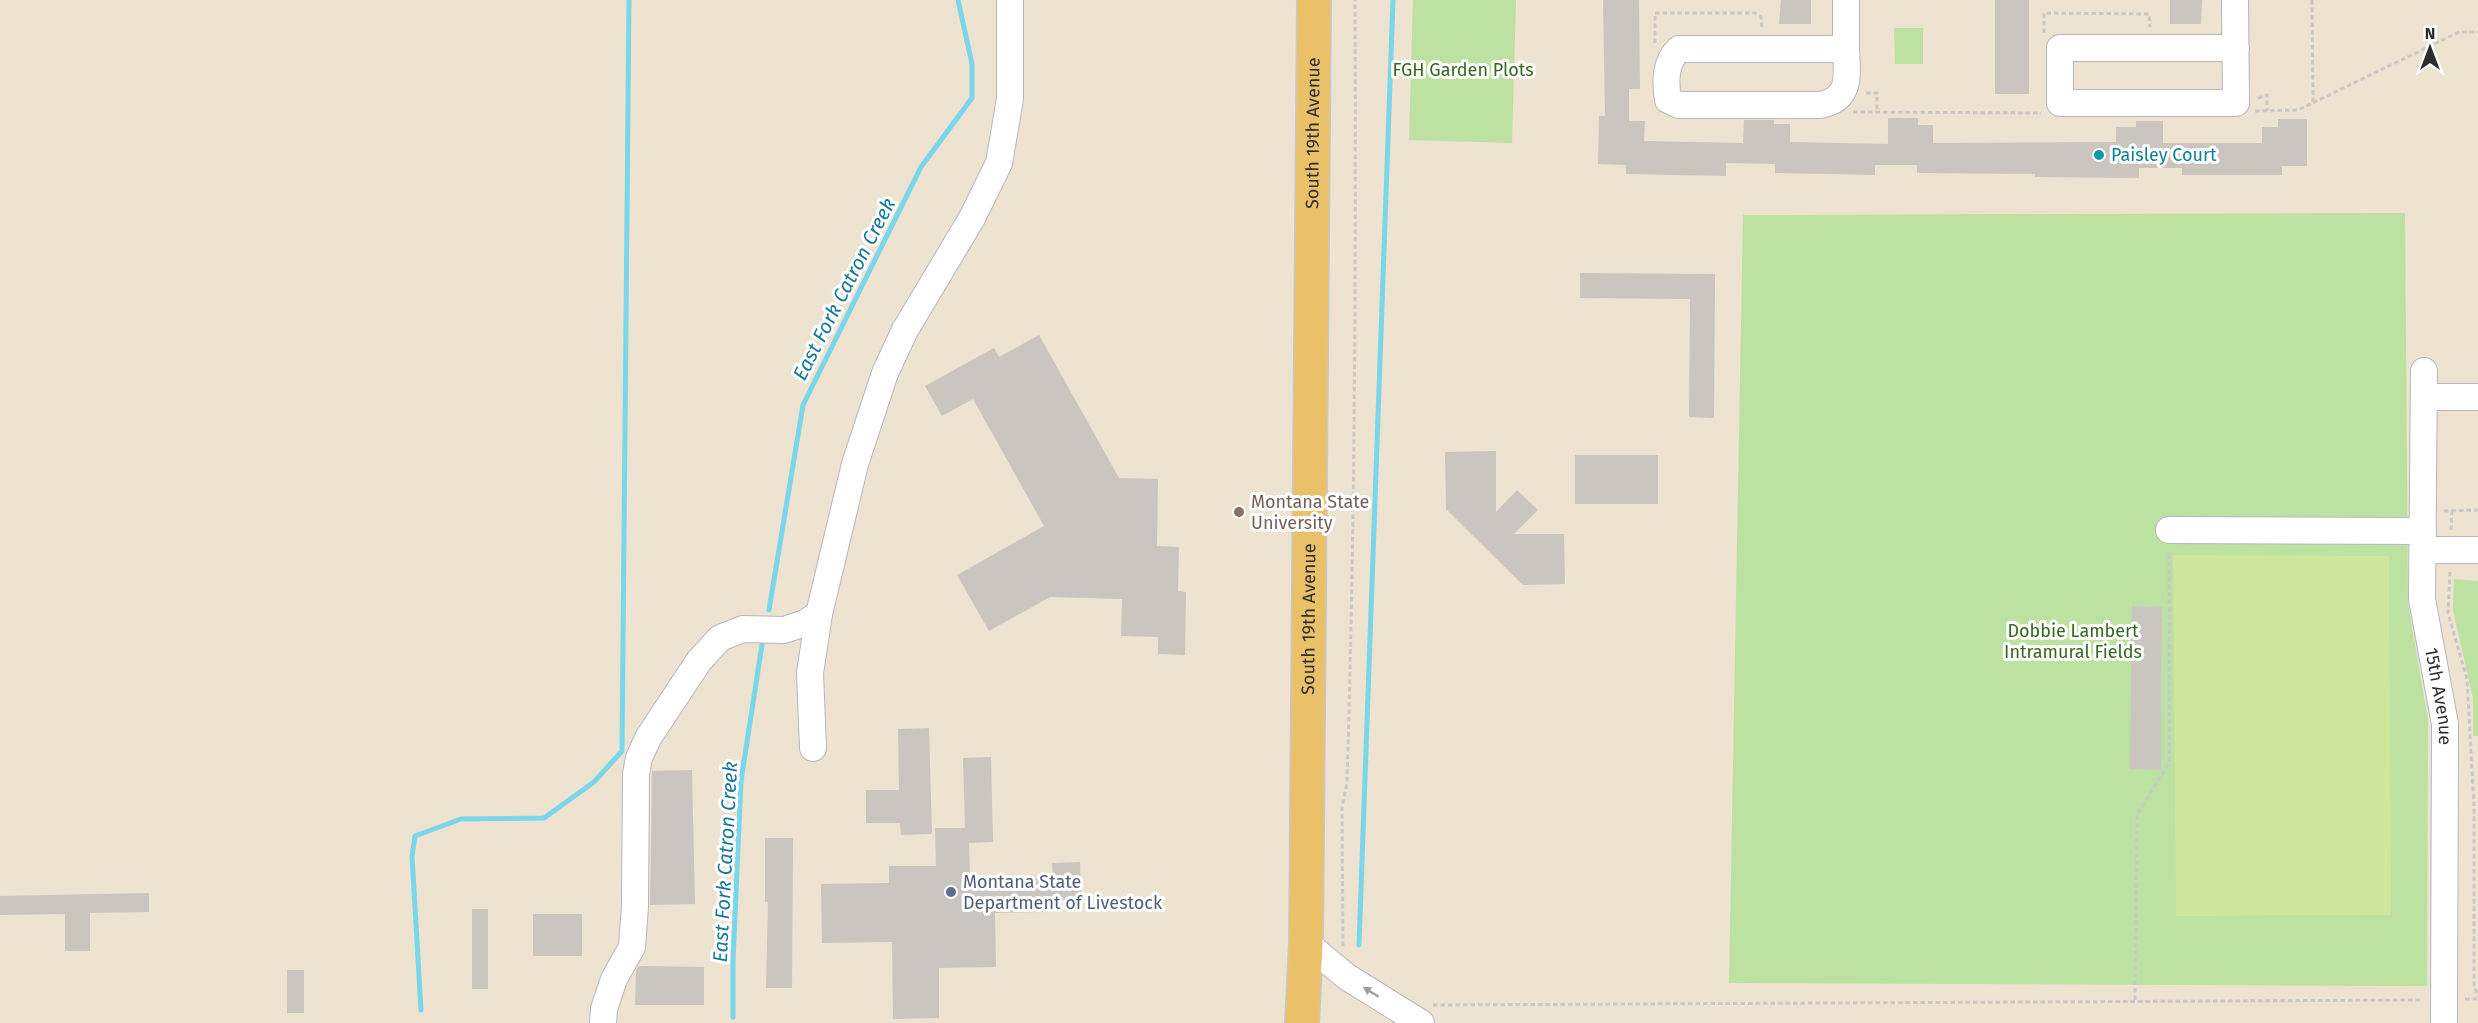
<svg xmlns="http://www.w3.org/2000/svg" width="2478" height="1023" font-family="'Fira Sans',sans-serif">
	<rect width="100%" height="100%" fill="#eee7e1"/>
	<rect fill="#eee2d1" x="0" y="0" width="2478" height="1023"/>
	<g fill="#bce1a0">
		<path d="M1413 0H1516L1512 143 1409 140Z"/>
		<path d="M1894 28H1923V64H1895Z"/>
		<path d="M2405 213 2408 604 2428 720 2427 986 1729 983 1743 215Z"/>
		<path d="M2454 579 2478 581V736H2473V698L2453 610Z"/>
	</g>
	<path fill="#cfe79d" d="M2173 555 2389 556 2391 915 2176 916Z"/>
	<g fill="none" stroke-linecap="round" stroke-linejoin="round">
		<g stroke="#7ad6e9" stroke-width="5">
			<path d="M769 610 803 405 921 167 972 98V64L958 0"/>
			<path d="M1359 945 1393 0"/>
			<path d="M421 1010 412 856 415 836 461 819 544 818 594 782 622 751 629 0"/>
			<path d="M733 1017V960L741 781 763 638"/>
		</g>
	</g>
	<g fill="#cac5bf">
		<path d="M1603 0H1639L1640 89H1629V121H1645L1644 141 1743 143 1744 120H1774V124H1790V142L1888 144V118H1918V125H1933V143L2116 142V127H2136V121H2163V143H2262V127H2278V119H2307V166H2282V175H2182V168H2139V178L2035 177V174L1917 173V165H1875V175L1775 173V164L1726 163V176L1626 174V165L1598 164 1599 116H1605Z"/>
		<path d="M1781 0H1811V24H1779Z"/>
		<rect x="1995" y="0" width="34" height="94"/>
		<path d="M2170 0H2202L2201 24H2170Z"/>
		<path d="M1580 273 1715 274 1714 418 1689 417 1690 299 1580 298Z"/>
		<path d="M1039 335 1119 478 1158 479 1157 546 1179 547 1178 591 1186 592 1185 655 1158 654V637L1121 636 1122 599 1050 597 989 631 957 575 1044 526 973 399 942 416 925 386 994 348 999 357Z"/>
		<path d="M1496 451V512L1517 490 1538 510 1514 534H1564L1565 584 1523 585 1446 509 1445 452Z"/>
		<rect x="1575" y="455" width="83" height="49"/>
		<path d="M2132 606 2162 607 2161 770 2130 769Z"/>
		<path d="M929 728 932 834 901 835 900 823H866V790H899L898 729Z"/>
		<path d="M991 757 993 842 969 843 970 879 1053 878 1052 863 1080 862 1081 900 1047 901V912L995 913 996 967 939 968V1018L893 1019 892 942 822 943 821 884 889 883V866H936L935 828H965L963 758Z"/>
		<path d="M692 770 695 904 650 905 652 771Z"/>
		<path d="M765 838H793L792 988H766L768 902H765Z"/>
		<path d="M149 893V912L90 913V951H65V914L0 915V896Z"/>
		<rect x="472" y="909" width="16" height="80"/>
		<rect x="533" y="914" width="49" height="42"/>
		<path d="M639 966 704 967V1005H635L636 971Z"/>
		<rect x="287" y="970" width="17" height="43"/>
	</g>
	<g fill="none" stroke-linecap="round" stroke-linejoin="round">
		<defs>
			<g id="minor">
				<path d="M1846 0V49"/>
				<path d="M2235 0 2236 103H2060V48H2236"/>
				<path d="M1679 49H1846C1847 75 1852 99 1820 105H1679L1668 100C1665 81 1665 62 1679 49Z"/>
				<path id="s1" d="M2424 371 2422 599 2445 724 2444 1023"/>
				<path d="M2424 397H2478"/>
				<path d="M2169 530 2423 531"/>
				<path d="M2423 550H2478"/>
				<path d="M813 748 810 673 819 614 855 464 885 373 905 330 972 218 999 163 1010 99V0"/>
				<path d="M1306 943 1347 977 1421 1023"/>
				<path d="M603 1023 604 1009 614 979 632 947 635 906 636 774 639 758 648 738 699 661 720 638 743 629 784 630 805 623 819 614"/>
			</g>
			<g id="major">
				<path id="s2" d="M1302 1023 1306 943 1314 0"/>
			</g>
		</defs>
		<use href="#minor" stroke="#b4b7c0" stroke-width="28"/>
		<use href="#major" stroke="#c8c8c8" stroke-width="36"/>
		<g stroke="#c8c8c8" stroke-width="3" stroke-dasharray="4.5 3" stroke-linecap="butt">
			<path d="M2312 0 2313 103"/>
			<path d="M2044 33V13L2149 14 2150 27"/>
			<path d="M1655 43V13H1755L1761 17 1762 29"/>
			<path d="M1866 93H1877V112"/>
			<path d="M2258 98 2267 95V111"/>
			<path d="M2255 111 2298 110 2459 32H2478"/>
			<path d="M1853 112 2041 113"/>
			<path d="M2444 511 2478 510"/>
			<path d="M2451 530 2452 510"/>
			<path d="M2450 572 2448 613 2467 679 2474 805V985L2478 997"/>
			<path d="M1343 946 1342 808 1347 782C1355 521 1356 261 1355 0"/>
			<path d="M2465 999H2478"/>
			<path d="M2135 1000 2137 815 2169 763V552"/>
			<path d="M1433 1005 2422 1000"/>
		</g>
		<use href="#minor" stroke="#fff" stroke-width="26"/>
		<use href="#major" stroke="#eac069" stroke-width="33"/>
	</g>
	<defs><path id="oneway-solid" d="M-6-.8H1V-3.2L6.5 0L1 3.2V.8H-6Z" transform="scale(1.5)"/></defs>
	<use fill="#a0a0a0" href="#oneway-solid" transform="translate(1371 992) rotate(-148)"/>
	<circle fill="#0f9aa8" stroke="#fff" stroke-width="2" cx="2099" cy="155" r="6"/>
	<circle fill="#8d6e63" stroke="#fff" stroke-width="2" cx="1239" cy="512" r="6"/>
	<circle fill="#5c6f8a" stroke="#fff" stroke-width="2" cx="951" cy="892" r="6"/>
	<g text-anchor="middle" stroke-width="6" stroke-linejoin="round" paint-order="stroke">
		<g font-size="18" fill="#35681f" stroke="#fff">
			<text x="1463" y="76">FGH Garden Plots</text>
			<text x="2073" y="637">Dobbie Lambert<tspan x="2073" dy="21">Intramural Fields</tspan></text>
		</g>
		<g font-size="18" fill="#2d2d2d" stroke="#fff">
			<text dy="6" stroke="none"><textPath href="#s2" startOffset="890">South 19th Avenue</textPath></text>
			<text dy="6" stroke="none"><textPath href="#s2" startOffset="404">South 19th Avenue</textPath></text>
			<text dy="6" stroke="none"><textPath href="#s1" startOffset="327">15th Avenue</textPath></text>
		</g>
		<g font-size="18" fill="#0d838f" stroke="#fff" text-anchor="start">
			<text x="2111" y="161">Paisley Court</text>
		</g>
		<g font-size="18" fill="#785e54" stroke="#fff" text-anchor="start">
			<text x="1251" y="508">Montana State<tspan x="1251" dy="21">University</tspan></text>
		</g>
		<g font-size="18" fill="#4e5e75" stroke="#fff" text-anchor="start">
			<text x="963" y="888">Montana State<tspan x="963" dy="21">Department of Livestock</tspan></text>
		</g>
		<g font-size="20" font-style="italic" fill="#14789a" stroke="#fff">
			<text transform="translate(844 289) rotate(-63)" y="7">East Fork Catron Creek</text>
			<text transform="translate(725 862) rotate(-87)" y="7">East Fork Catron Creek</text>
		</g>
	</g>
	<g transform="translate(2430 48)" stroke="#ffffff" stroke-width="4.5" paint-order="stroke">
	<path d="M0-4.5L10 22L0 15L-10 22Z" fill="#2d2d2d"/>
	<text y="-9" font-size="16" font-weight="bold" text-anchor="middle" fill="#2d2d2d">N</text>
	</g>
</svg>
